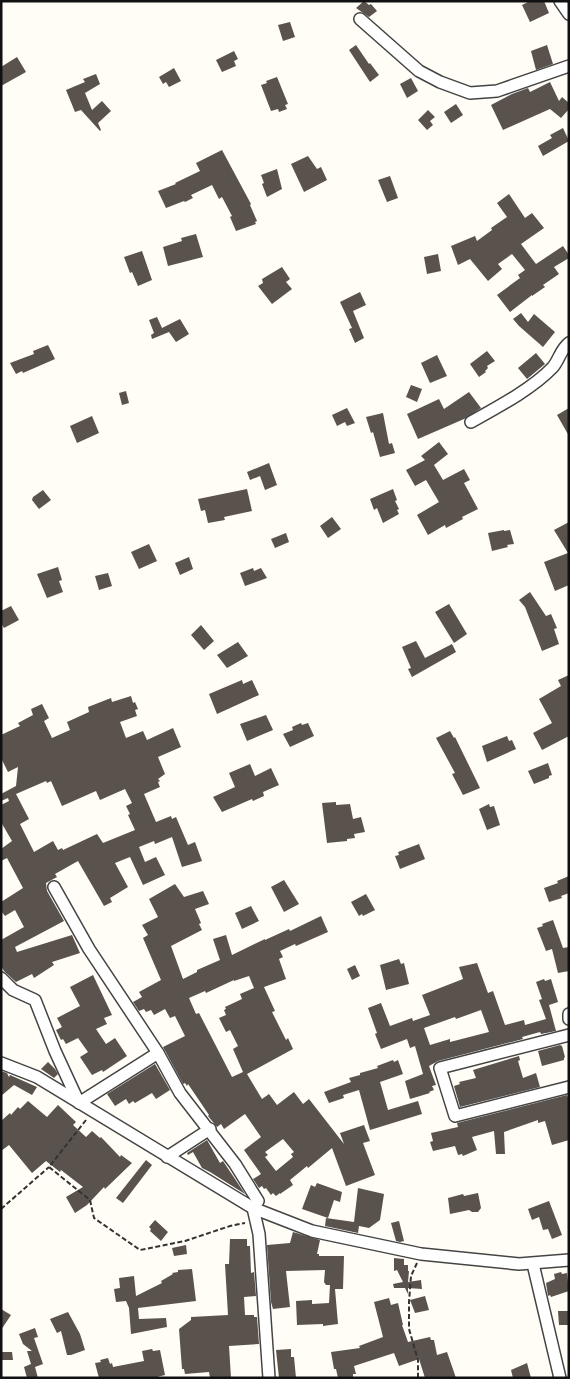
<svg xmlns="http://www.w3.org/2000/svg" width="570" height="1379" font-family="'Roboto Serif',serif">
	<rect width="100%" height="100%" fill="#fffdf5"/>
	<g fill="#5a524d" fill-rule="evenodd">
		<path d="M364 1 369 5 371 4 377 11 369 17 356 8Z"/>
		<path d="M530 1H544L549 13 530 22 522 5Z"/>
		<path d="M290 22 295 37 283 41 278 25Z"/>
		<path d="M356 45 369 64 370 63 379 75 370 82 349 50Z"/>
		<path d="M547 45 553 64 536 70 531 51Z"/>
		<path d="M234 51 238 59 234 61 236 66 222 72 216 60Z"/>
		<path d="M17 57 26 72 1 86V67Z"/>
		<path d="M174 68 181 81 169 87 166 82 163 84 159 77Z"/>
		<path d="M96 74 100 84 85 93 92 110 102 101 111 111 98 123 101 130 100 131 81 110 75 112 66 90 85 82 83 79Z"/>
		<path d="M277 77 288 104 285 105 287 109 279 112 278 109 271 111 261 85 267 83 266 81Z"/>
		<path d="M411 78 418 91 407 98 400 84Z"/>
		<path d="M550 82 559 101 562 97 569 103V109L561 118 550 109 503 130 491 105 512 94 528 88 530 92Z"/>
		<path d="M456 104 463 115 451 123 444 112Z"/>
		<path d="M428 110 435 117 430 121 433 125 427 130 418 120Z"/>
		<path d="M563 128 569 141 543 156 538 146 552 138 550 135Z"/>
		<path d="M222 150 251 204 250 205 257 221 255 222 256 224 236 231 230 217 232 216 222 197 219 199 212 185 191 195 193 198 185 202 184 201 166 208 158 191 176 184 175 183 200 171 196 163Z"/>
		<path d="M308 156 317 169 321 167 327 180 304 192 291 164Z"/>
		<path d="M277 169 282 189 267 197 262 184 264 183 261 175Z"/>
		<path d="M390 176 398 198 387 202 378 180Z"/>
		<path d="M509 194 525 218 532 213 544 228 521 244 536 264 563 246 569 255V258L554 267 559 274 543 285 545 287 532 296V295L510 312 497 295 520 278 518 275 525 270 512 254 498 264 502 269 488 281 470 259 458 265 451 246 475 236 477 241 492 230 491 228 507 217 497 203Z"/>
		<path d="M196 234 203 257 168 266 163 247 182 241 181 238Z"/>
		<path d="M142 251 152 280 138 286 132 272 130 273 124 257Z"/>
		<path d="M438 254 441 271 427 274 424 257Z"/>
		<path d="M282 267 290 279 286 282 292 289 272 304 258 286 263 283 262 279Z"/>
		<path d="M360 292 366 305 353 311 364 338 355 343 349 329 352 328 340 302Z"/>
		<path d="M521 313 528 322 534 314 555 332 543 347 519 326 513 319Z"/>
		<path d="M157 317 162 328 180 319 189 334 176 342 169 332 152 339 151 335 154 333 149 320Z"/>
		<path d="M48 345 55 359 23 373 22 371 16 374 10 363 34 354 33 351Z"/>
		<path d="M487 351 495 361 487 366 488 368 485 371 486 372 479 377 470 364Z"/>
		<path d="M536 353 545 364 527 379 518 368Z"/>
		<path d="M437 355 447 376 430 383 421 363Z"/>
		<path d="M411 385 422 389 417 402 406 397Z"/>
		<path d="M126 391 129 403 122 405 119 393Z"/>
		<path d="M469 392 481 408 464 419 418 439 407 414 439 399 444 409Z"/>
		<path d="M347 408 355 423 347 426 345 422 337 426 332 415Z"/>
		<path d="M569 408V436L557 415Z"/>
		<path d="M383 413 389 444 392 443 395 453 380 457 373 432 371 433 366 417Z"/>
		<path d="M92 416 99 433 77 443 70 426Z"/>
		<path d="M439 442 448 454 434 465 443 480 464 469 470 480 464 483 478 509 462 517 463 519 446 528 445 525 428 535 417 515 439 502 426 480 415 486 406 470 425 460 421 456Z"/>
		<path d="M269 463 277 485 265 490 260 476 250 480 247 472Z"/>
		<path d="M247 489 252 511 224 517 225 520 208 523 205 510 201 511 198 499Z"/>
		<path d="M393 489 397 500 395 501 399 509 397 510 399 514 383 523 377 508 374 510 370 499Z"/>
		<path d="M43 490 51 500 39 509 32 500 33 497Z"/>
		<path d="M332 517 341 529 328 538 320 526Z"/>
		<path d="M569 522V585L555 591 544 562 568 553 554 530Z"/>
		<path d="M504 530V531L510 530 514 544 507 545 508 547 492 551 488 533Z"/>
		<path d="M286 533 289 542 275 548 271 539Z"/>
		<path d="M149 544 157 561 139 569 131 552Z"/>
		<path d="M189 557 193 569 180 575 175 563Z"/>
		<path d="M58 567 62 580 59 581 63 592 47 598 37 574Z"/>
		<path d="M253 568 254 571 261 568 267 578 245 586 240 573Z"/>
		<path d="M108 573 112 586 99 590 95 576Z"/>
		<path d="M530 592 546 616 551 614 557 628 554 629 559 644 542 651 525 607 519 600Z"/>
		<path d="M449 604 467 634 454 643 435 612Z"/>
		<path d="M11 606 19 620 4 628 1 623V611Z"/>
		<path d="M201 625 214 641 204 650 191 635Z"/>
		<path d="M416 641 425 658 452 644 456 652 412 677 408 669 411 668 402 647Z"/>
		<path d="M238 642 248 656 227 668 217 655Z"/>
		<path d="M569 675V736L542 750 533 733 552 723 539 699 561 686 558 680Z"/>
		<path d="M242 680 243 684 252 680 259 695 217 714 209 694Z"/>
		<path d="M131 696 133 703 135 702 138 709 135 710 137 716 120 722 126 738 143 731 147 740 173 728 181 747 158 757 165 774 158 779 160 781 158 782 160 787 144 794 156 822 171 816 172 819 176 817 188 845 195 842 202 861 182 867 172 837 155 844 154 841 139 847 145 862 156 857 165 875 143 885 130 857 115 863 128 887 110 898 112 902 104 906 78 861 55 874 57 877 46 883 47 891 64 921 15 947 17 952 72 935 80 953 52 962 54 965 34 978 32 974 16 982 4 971 1 966V940L24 927 15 910 5 916 1 911V902L23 888 7 858 1 861V849L12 841 1 822V805L9 801 8 798 1 801V794L16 786 18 767 8 772 1 758V735L20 726 18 723 33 715 31 709 42 704 49 718 44 721 52 738 70 730 67 722 89 712 88 707 111 698 112 702ZM46 781 47 783 51 781 62 806 96 791 100 800 125 789 132 803 126 806 130 814 128 815 135 830 103 843 97 834 63 850 62 848 58 850 53 841 34 852 20 824 29 819 16 794Z"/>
		<path d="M266 715 273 730 247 741 240 724Z"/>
		<path d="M301 723 302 725 308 723 314 736 290 747 283 734 293 730 292 727Z"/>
		<path d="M450 731 454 738 455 737 480 788 463 795 452 774 455 773 436 738Z"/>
		<path d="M507 736 509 741 512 740 516 749 487 762 482 746Z"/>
		<path d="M548 763 552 775 549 776V778L534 784 528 771Z"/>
		<path d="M250 764 255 776 271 768 279 785 263 792 264 796 253 801 252 799 222 812 213 797 235 787 229 773Z"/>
		<path d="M336 802V805L350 804 353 819 361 817 365 832 354 834 355 838 347 839V841L327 843 322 803Z"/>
		<path d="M489 804 490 807 494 806 500 825 487 830 479 809Z"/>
		<path d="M419 844 425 859 400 869 395 856 399 855 398 852Z"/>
		<path d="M569 876V893L561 896 562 898 549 902 544 888 558 883 557 881Z"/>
		<path d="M284 880 299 904 284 912 271 887Z"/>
		<path d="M175 884 184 897 203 891 209 904 195 909 201 923 199 924 202 930 171 946 183 979 197 972V970L220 960 213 939 226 935 232 955 265 939V940L289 929 290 931 321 916 328 932 296 946 295 944 280 951 283 957 279 959 286 979 264 987 275 1011 272 1012 286 1040 288 1038 293 1049 247 1074 262 1099 269 1094 277 1105 294 1092 303 1104 309 1099 344 1144 340 1133 364 1125 370 1141 363 1143 375 1175 346 1186 332 1148 308 1168 307 1166 290 1180 293 1185 280 1194V1193L276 1196 273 1193 271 1195 266 1188 264 1189 262 1186 259 1188 253 1179 261 1174 244 1150 261 1137 245 1114 224 1129 221 1124 217 1127 208 1116 209 1115 188 1084 187 1086 185 1083 183 1084 163 1047 185 1036 175 1016 170 1018 165 1009 154 1015 151 1010 146 1012 144 1009 139 1011 133 1002 142 997 139 992 161 980 143 938 148 935 142 925 158 917 149 899ZM249 976 254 988 240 994 242 999 225 1007 226 1009 224 1010 226 1015 219 1018 226 1032 230 1030 238 1046 233 1049 243 1072 232 1077 199 1013 196 1014 189 998 205 991 206 993 234 980V981ZM283 1139 294 1152 291 1154 293 1157 276 1171 265 1157 268 1155 265 1152Z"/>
		<path d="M366 894 375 910 363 916 362 914 359 916 351 902Z"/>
		<path d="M251 906 259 921 242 929 235 913Z"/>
		<path d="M553 920 563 948 569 947V971L558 973 552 949 546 951 537 928 543 926 542 924Z"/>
		<path d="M399 959 401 964 404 963 409 984 386 990 380 965Z"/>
		<path d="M477 963 488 993 493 991 505 1025 524 1020 525 1025 546 1019 539 1000 542 999 536 982 544 979 545 981 551 979 558 1002 549 1005 556 1031 541 1034 540 1032 522 1037 523 1039 438 1061 429 1066 436 1085 432 1086 434 1090 429 1092 430 1093 410 1099 405 1081 423 1074 415 1046 410 1048 407 1039 381 1049 375 1034 377 1033 368 1008 381 1003 390 1026 412 1018 413 1021 430 1015 422 995 463 979 459 967ZM481 1010 489 1032 450 1042V1039L430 1045 424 1028 455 1017 456 1019Z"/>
		<path d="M355 965 360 976 352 980 347 969Z"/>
		<path d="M93 975 112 1015 104 1018 107 1024 96 1029 106 1044 115 1038 127 1056 103 1072 102 1070 92 1075 80 1057 88 1052 78 1038 66 1044 63 1039 61 1040 56 1030 62 1027 57 1018 80 1006 70 987Z"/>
		<path d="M560 1045 562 1046 565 1057 564 1058V1060L542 1066 538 1051Z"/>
		<path d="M519 1056 520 1060 518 1061 523 1078 536 1073 540 1087 460 1107 454 1086 460 1084 459 1082 476 1078 473 1070Z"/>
		<path d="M393 1060 394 1062 398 1060 403 1074 380 1082 388 1110 418 1101 422 1114 370 1130 359 1090 343 1095 344 1098 329 1103 324 1092 351 1082 349 1078 360 1075V1073L378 1068 377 1066Z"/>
		<path d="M48 1062 55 1069 58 1074 54 1078 41 1069Z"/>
		<path d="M155 1064 170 1090 156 1099 152 1093 135 1103 133 1101 129 1104 126 1099 115 1106 107 1094Z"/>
		<path d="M1 1071 7 1073 9 1077 10 1075 37 1087 32 1095 14 1085 1 1096Z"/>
		<path d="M567 1095 569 1100V1140L552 1145 545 1121 538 1123V1120L504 1132 505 1154H496L494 1131 472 1137 477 1150 463 1156 462 1154 458 1155 455 1146 433 1151 430 1142 433 1141 431 1133 458 1127 457 1123Z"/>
		<path d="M28 1101 47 1117 58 1105 76 1122 73 1125 86 1137 92 1131 100 1138 101 1137 120 1157 121 1155 132 1163 105 1189 104 1187 87 1205 75 1213 66 1197 83 1187 61 1170 60 1172 46 1161 32 1173 9 1145 1 1151V1121L10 1113 11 1115 18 1107 20 1109Z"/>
		<path d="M207 1140 220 1163 223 1161 245 1194 210 1172 202 1168 193 1152 188 1155 187 1153Z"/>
		<path d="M146 1160 152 1165 123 1203 116 1198Z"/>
		<path d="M317 1183 342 1192 340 1202 334 1200 328 1218 302 1209 311 1185 315 1187Z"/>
		<path d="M358 1188 384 1194 380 1220 369 1228 359 1226 358 1233 325 1226 326 1218 354 1222Z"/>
		<path d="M478 1193 481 1208 478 1212H472L469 1210 450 1214 448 1198 463 1194 464 1196Z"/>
		<path d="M549 1201 562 1235 552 1239 548 1229 543 1230 539 1217 532 1220 528 1209Z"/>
		<path d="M155 1220 168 1232 161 1241 150 1231 151 1229 149 1227Z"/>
		<path d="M399 1221 404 1241 400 1242 396 1241 391 1223Z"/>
		<path d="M293 1232 320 1240 317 1254H319V1256H344L343 1289H335L338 1324 323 1326V1324L297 1325 296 1301 312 1300V1304L329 1303 330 1285H326L324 1282 325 1270 286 1271 290 1307 273 1309 271 1302 267 1245 290 1243Z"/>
		<path d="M230 1239H247V1246H250L251 1273 254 1272 256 1296 244 1297 245 1315H254V1317H257L259 1344 229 1346 231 1378H210L209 1372 185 1374 184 1369H182L179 1329 191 1320V1317L228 1315 225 1264H229Z"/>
		<path d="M186 1245 187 1254 174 1256 172 1248Z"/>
		<path d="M394 1258 404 1259V1265H408V1271H409L408 1282 421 1280 422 1289 408 1288V1294L405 1288H394L393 1284 403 1282 397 1270 394 1271Z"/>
		<path d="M192 1269 196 1301 138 1308 139 1319 166 1318 167 1327 131 1334 129 1308 126 1301 116 1302 114 1289 120 1288 119 1278 134 1276 136 1296 162 1283 161 1281 173 1274 172 1273 178 1272V1270Z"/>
		<path d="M561 1272 562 1274 567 1273 569 1291 551 1297 550 1295 548 1296 546 1283 555 1279 554 1274Z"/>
		<path d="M425 1296 429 1310 415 1313 410 1300Z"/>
		<path d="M389 1298 391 1305 398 1303 403 1325H402L408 1342 430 1337 431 1340H434L437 1355 447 1352 456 1378H425L419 1359 399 1366 394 1353 354 1366 356 1374H353V1377L338 1378 336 1369H334L331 1352 360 1348 359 1346 383 1337 374 1302Z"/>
		<path d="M1 1309 11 1315 1 1330Z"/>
		<path d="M558 1311H569V1325H559Z"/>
		<path d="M68 1312 80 1334 85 1350 71 1355H67L61 1331 57 1333 50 1319Z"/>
		<path d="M35 1328 38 1337 34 1338 43 1364 35 1367 38 1378H27L24 1367 31 1364 27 1351H32L23 1344 19 1334Z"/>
		<path d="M152 1349 153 1351 160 1350 165 1375 153 1378H99L95 1363 101 1362 100 1360 108 1358 110 1364 112 1363 113 1367 144 1361 142 1351Z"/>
		<path d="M291 1349V1357H294L296 1378H279L276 1350Z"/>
		<path d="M2 1352H12L13 1360H2Z"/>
		<path d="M527 1363 531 1378H513L511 1370Z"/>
	</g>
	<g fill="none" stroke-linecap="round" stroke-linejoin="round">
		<defs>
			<g id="minor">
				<path d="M560 1 569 14"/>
				<path d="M360 19 419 71 440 82 470 93 497 91 569 66"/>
				<path d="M471 422C496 408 532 389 552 368 559 361 560 350 569 343"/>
				<path d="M54 887 89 949 158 1053 180 1093 235 1164 258 1201 253 1208 259 1234 269 1378"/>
				<path d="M1 978 13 990 35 1000 55 1051 79 1103 158 1053"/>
				<path d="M569 1014V1019"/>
				<path d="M569 1035 440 1068 455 1116 569 1087"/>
				<path d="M1 1063 37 1077 253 1208 312 1231 421 1254 519 1264 569 1260"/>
				<path d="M167 1157 210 1129"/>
				<path d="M533 1264 560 1378"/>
			</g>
		</defs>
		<use href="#minor" stroke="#444" stroke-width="14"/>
		<g stroke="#333" stroke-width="2" stroke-dasharray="5 2.5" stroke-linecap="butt">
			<path d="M86 1120 49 1167 90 1200 94 1218 140 1250 185 1241 230 1226 245 1223"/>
			<path d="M1 1209 49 1167"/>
			<path d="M417 1263 411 1276 409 1302V1329L418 1360V1378"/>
		</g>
		<use href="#minor" stroke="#fff" stroke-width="11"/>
	</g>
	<rect width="570" height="1379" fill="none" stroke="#111111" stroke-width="5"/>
</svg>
